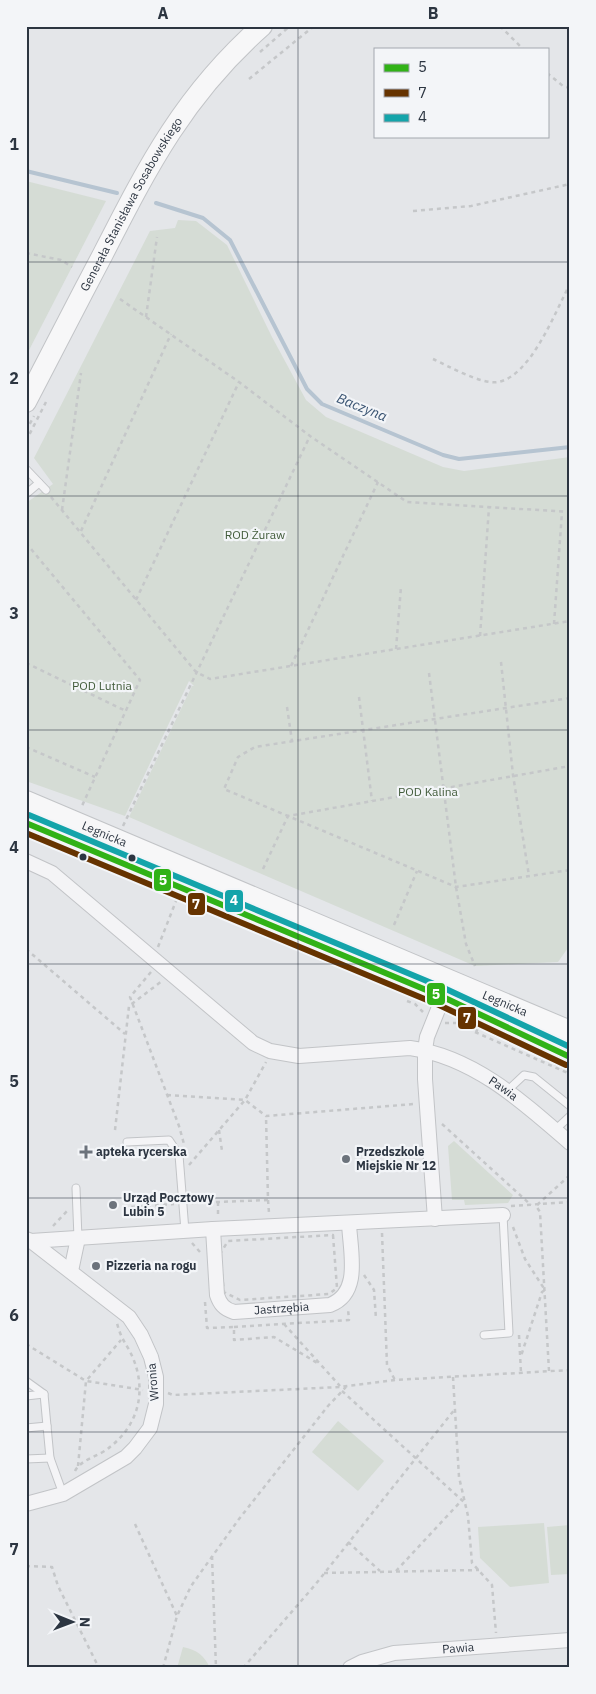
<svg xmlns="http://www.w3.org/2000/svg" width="596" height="1694" font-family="'IBM Plex Sans',sans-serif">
	<rect width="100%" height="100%" fill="#e4e6e9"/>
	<g fill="#d5dcd5">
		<path d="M26 181 106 201 26 356Z"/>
		<path d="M178 220 196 221 227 245 272 337 306 400 326 417 443 467 464 471 570 457V945L558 962 475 966 129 817 192 686H194L189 681 125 816 26 781V503L53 484 34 458 150 231 175 228Z"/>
		<path d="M454 1141 513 1195 508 1203 465 1205 464 1200H452L448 1146Z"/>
		<path d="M338 1421 384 1461 358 1491 312 1452Z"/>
		<path d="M544 1523 549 1583 510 1587 480 1558 478 1527Z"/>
		<path d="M570 1525V1574L551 1575 547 1527Z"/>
		<path d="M183 1647C197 1650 204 1655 210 1668H177Z"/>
	</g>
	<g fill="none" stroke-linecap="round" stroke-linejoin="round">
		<g stroke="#b6c4d1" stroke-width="4">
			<path d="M26 171 117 193"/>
			<path d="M156 203 203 218 230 240 307 389 322 404 443 455 459 459 570 447"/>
		</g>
		<defs>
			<g id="lane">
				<path d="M26 469 46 490"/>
				<path d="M26 494 39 483"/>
				<path d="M507 1091 524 1075 534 1077 570 1106"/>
				<path d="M555 1130 570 1116"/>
				<path d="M127 1142 169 1140 179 1155 185 1231"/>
				<path d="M76 1188 78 1238"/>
				<path d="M484 1335 509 1333 503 1215"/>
				<path d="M26 1381 44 1394 50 1458 63 1494"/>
				<path d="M26 1396 44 1394"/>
				<path d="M26 1428 47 1426"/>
				<path d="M26 1459 50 1458"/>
			</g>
			<g id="street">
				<path id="s1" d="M26 861 52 873 253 1043 270 1051 299 1056 410 1048C474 1057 523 1102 570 1143"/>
				<path d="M435 1219 425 1079V1050L427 1037 443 997"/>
				<path id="s2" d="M213 1229 217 1295C220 1304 224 1309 234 1312L330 1305C362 1293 350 1251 349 1223"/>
				<path d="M26 1239 31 1241 213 1229 503 1215"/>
				<path d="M71 1271 78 1238"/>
				<path d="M26 1504 63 1494 126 1457 135 1448 150 1428 156 1404V1377L151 1357 141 1335 129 1317 31 1241"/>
				<path id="s3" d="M350 1668 362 1662 394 1653 570 1640"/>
			</g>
			<g id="secondary">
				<path id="s4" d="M26 402C52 352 77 303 103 254 149 164 185 94 262 26"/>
				<path id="s5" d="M26 801 570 1031"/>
				<path d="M26 823 443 997 530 1037 570 1048"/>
			</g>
		</defs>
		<use href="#lane" stroke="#c2c4c7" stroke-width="9"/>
		<use href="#street" stroke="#c2c4c7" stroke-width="16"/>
		<use href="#secondary" stroke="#c2c4c7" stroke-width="22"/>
		<g stroke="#c5c7c9" stroke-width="2.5" stroke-dasharray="4 4" stroke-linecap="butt">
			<path d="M500 26 523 49"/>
			<path d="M260 52 290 26"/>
			<path d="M547 73 563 86 570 88"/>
			<path d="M249 79 314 26"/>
			<path d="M413 211 471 206 570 184"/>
			<path d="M26 218 27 207"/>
			<path d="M26 253 61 260 72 267"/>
			<path d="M120 299 239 382 310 436 407 502 570 512"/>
			<path d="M146 317 157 237"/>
			<path d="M433 359C448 366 482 385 498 382 531 376 555 312 570 284"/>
			<path d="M26 431 34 416"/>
			<path d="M26 441 46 402"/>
			<path d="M51 497 196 672 210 679 570 621"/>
			<path d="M62 510 81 373"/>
			<path d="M81 531 171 334"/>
			<path d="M26 543 140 680 81 808"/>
			<path d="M136 600 239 382"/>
			<path d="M569 621 570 632"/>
			<path d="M554 624 562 512"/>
			<path d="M480 636 489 507"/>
			<path d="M396 649 401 587"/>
			<path d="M501 662 513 775 529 876"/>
			<path d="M26 663 126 711"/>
			<path d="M291 666 378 482"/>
			<path d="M429 673 456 887 466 944 475 966"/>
			<path d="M359 697 372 801"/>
			<path d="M570 698 255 747 238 757 224 789 456 887 570 870"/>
			<path d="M287 707 292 741"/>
			<path d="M26 747 95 777"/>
			<path d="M123 826 310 436"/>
			<path d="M263 869 288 816 570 766"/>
			<path d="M394 925 417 871"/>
			<path d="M158 947 176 901"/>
			<path d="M26 949 125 1034"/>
			<path d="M151 972 130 997 179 1126 184 1144"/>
			<path d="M407 1001 415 1004 423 1012"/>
			<path d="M445 1023H458L478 1031"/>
			<path d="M475 1032 570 1074"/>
			<path d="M540 1057 570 1071"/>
			<path d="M167 1095 245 1100 266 1116 414 1104"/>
			<path d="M442 1124 531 1205"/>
			<path d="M115 1130 129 1006 162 981"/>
			<path d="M219 1130 222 1151"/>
			<path d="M189 1165 245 1100 266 1062"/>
			<path d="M268 1200 269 1213"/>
			<path d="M218 1202V1218"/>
			<path d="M192 1203 268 1200 266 1116"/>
			<path d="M511 1206 570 1202"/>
			<path d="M131 1207 174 1204"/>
			<path d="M53 1226 68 1210"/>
			<path d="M513 1227 525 1259 545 1290 542 1292 521 1356"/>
			<path d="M382 1233 387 1365 395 1380"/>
			<path d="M333 1235 337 1288 329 1294 240 1300 224 1292 220 1254 228 1241Z"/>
			<path d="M192 1243 200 1252"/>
			<path d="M364 1275 374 1290 376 1319"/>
			<path d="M205 1302 207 1328 234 1327V1340L274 1337 319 1364"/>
			<path d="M284 1324 340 1386"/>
			<path d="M234 1327 349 1320 348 1309"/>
			<path d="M519 1335 521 1373"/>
			<path d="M26 1344 86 1381 143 1390"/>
			<path d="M549 1371 540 1212 536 1206 570 1175"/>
			<path d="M453 1377 459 1477 468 1516 472 1563 492 1585 496 1633"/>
			<path d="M342 1391 465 1503"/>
			<path d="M168 1393 173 1395 340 1387 395 1380 570 1370"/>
			<path d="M78 1466 86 1381 121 1340"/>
			<path d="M75 1471C81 1459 100 1456 110 1447 138 1425 147 1392 133 1358 127 1344 121 1340 117 1323"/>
			<path d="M135 1524 177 1616"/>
			<path d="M348 1542 380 1571"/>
			<path d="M212 1556 216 1668"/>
			<path d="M26 1566 52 1567 58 1586 99 1668"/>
			<path d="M396 1571 462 1500"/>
			<path d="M324 1573 479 1570"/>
			<path d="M163 1668 177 1616 191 1586 239 1519 328 1406 346 1387"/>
			<path d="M243 1668 315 1585 455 1409"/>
		</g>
		<use href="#lane" stroke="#f4f4f6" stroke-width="7"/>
		<use href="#street" stroke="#f4f4f6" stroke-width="14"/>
		<use href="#secondary" stroke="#f7f7f8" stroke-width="20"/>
		<defs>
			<path id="bus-1" d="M26 823 443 997 570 1057"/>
			<path id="bus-2" d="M26 833 439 1005 566 1065"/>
			<path id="bus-3" d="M29 815 446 989 570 1047"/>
		</defs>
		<use href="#bus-1" stroke="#f3f5f8" stroke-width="10"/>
		<use href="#bus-2" stroke="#f3f5f8" stroke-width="10"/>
		<use href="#bus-3" stroke="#f3f5f8" stroke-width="10"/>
		<use href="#bus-1" stroke="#31b217" stroke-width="6"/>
		<use href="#bus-2" stroke="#630" stroke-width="6"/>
		<use href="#bus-3" stroke="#14a4aa" stroke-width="6"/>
	</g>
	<path fill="none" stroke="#2c3541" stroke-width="1" stroke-opacity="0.55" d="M298 26V1668M26 262H570M26 496H570M26 730H570M26 964H570M26 1198H570M26 1432H570"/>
	<g fill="#2c3541" stroke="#f3f5f8" stroke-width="2">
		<circle cx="83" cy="857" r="4.5"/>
		<circle cx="132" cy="858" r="4.5"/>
	</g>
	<g fill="#6c737c" stroke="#f3f5f8" stroke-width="2">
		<path d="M83.5 1144.5h5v5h5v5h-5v5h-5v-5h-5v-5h5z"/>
		<circle cx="346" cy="1159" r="5"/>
		<circle cx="113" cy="1205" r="5"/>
		<circle cx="96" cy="1266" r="5"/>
	</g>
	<g text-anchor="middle" stroke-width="4.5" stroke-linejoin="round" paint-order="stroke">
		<g font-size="12" fill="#2c3541" stroke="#f3f5f8">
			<text dy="4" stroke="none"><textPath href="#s4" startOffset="224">Generała Stanisława Sosabowskiego</textPath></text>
			<text dy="4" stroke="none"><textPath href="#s5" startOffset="85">Legnicka</textPath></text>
			<text dy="4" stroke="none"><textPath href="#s5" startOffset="520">Legnicka</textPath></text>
			<text dy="4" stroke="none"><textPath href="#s1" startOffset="554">Pawia</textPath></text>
			<text dy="4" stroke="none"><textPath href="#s2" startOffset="139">Jastrzębia</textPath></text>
			<text transform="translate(153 1382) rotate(-95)" y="4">Wronia</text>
			<text dy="4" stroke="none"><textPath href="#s3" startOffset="111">Pawia</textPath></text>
		</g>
		<g font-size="12" fill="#425c3b" stroke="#f3f5f8">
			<text x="255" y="539">ROD Żuraw</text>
			<text x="102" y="690">POD Lutnia</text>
			<text x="428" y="796">POD Kalina</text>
		</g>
		<g font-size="12" font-weight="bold" fill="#2c3541" stroke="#f3f5f8" text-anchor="start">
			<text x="96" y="1156">apteka rycerska</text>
			<text x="356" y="1156">Przedszkole<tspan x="356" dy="14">Miejskie Nr 12</tspan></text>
			<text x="123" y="1202">Urząd Pocztowy<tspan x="123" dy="14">Lubin 5</tspan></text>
			<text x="106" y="1270">Pizzeria na rogu</text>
		</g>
		<g font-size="14" font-style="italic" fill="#3a5472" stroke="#f3f5f8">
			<text transform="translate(362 407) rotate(22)" y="5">Baczyna</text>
		</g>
	</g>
	<g stroke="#f3f5f8" stroke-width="2">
		<rect x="153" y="868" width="19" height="24" rx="5" fill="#31b217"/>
		<rect x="224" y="889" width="20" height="24" rx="5" fill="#14a4aa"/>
		<rect x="187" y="892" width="19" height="24" rx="5" fill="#630"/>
		<rect x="426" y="982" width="20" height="24" rx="5" fill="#31b217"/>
		<rect x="457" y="1006" width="20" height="24" rx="5" fill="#630"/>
	</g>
	<g font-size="14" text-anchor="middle" font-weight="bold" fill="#fff">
		<text x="163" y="885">5</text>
		<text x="234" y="905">4</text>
		<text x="196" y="909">7</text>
		<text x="436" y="999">5</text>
		<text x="467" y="1023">7</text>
	</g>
	<rect width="596" height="1694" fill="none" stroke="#f3f5f8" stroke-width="55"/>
	<rect x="374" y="48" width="175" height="90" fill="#f3f5f8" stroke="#a3a8af"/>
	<rect x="384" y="64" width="25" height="8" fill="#31b217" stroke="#a3a8af"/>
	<text x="418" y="72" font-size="15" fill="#2c3541">5</text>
	<rect x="384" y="89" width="25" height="8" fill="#663300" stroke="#a3a8af"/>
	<text x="418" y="98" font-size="15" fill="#2c3541">7</text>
	<rect x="384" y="114" width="25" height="8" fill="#14a4aa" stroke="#a3a8af"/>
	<text x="418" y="122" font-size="15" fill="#2c3541">4</text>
	<g transform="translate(72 1622) rotate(91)" stroke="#f3f5f8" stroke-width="4" paint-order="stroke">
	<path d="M0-4L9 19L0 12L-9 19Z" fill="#2c3541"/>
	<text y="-8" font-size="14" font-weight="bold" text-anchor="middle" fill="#2c3541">N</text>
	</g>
	<rect x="28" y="28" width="540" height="1638" fill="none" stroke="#2c3541" stroke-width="2"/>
	<g font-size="16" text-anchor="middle" font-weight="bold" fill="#2c3541">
		<text x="163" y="19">A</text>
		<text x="433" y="19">B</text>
		<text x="14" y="150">1</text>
		<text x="14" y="384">2</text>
		<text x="14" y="619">3</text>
		<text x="14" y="853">4</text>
		<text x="14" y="1087">5</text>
		<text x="14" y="1321">6</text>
		<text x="14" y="1555">7</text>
	</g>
</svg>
